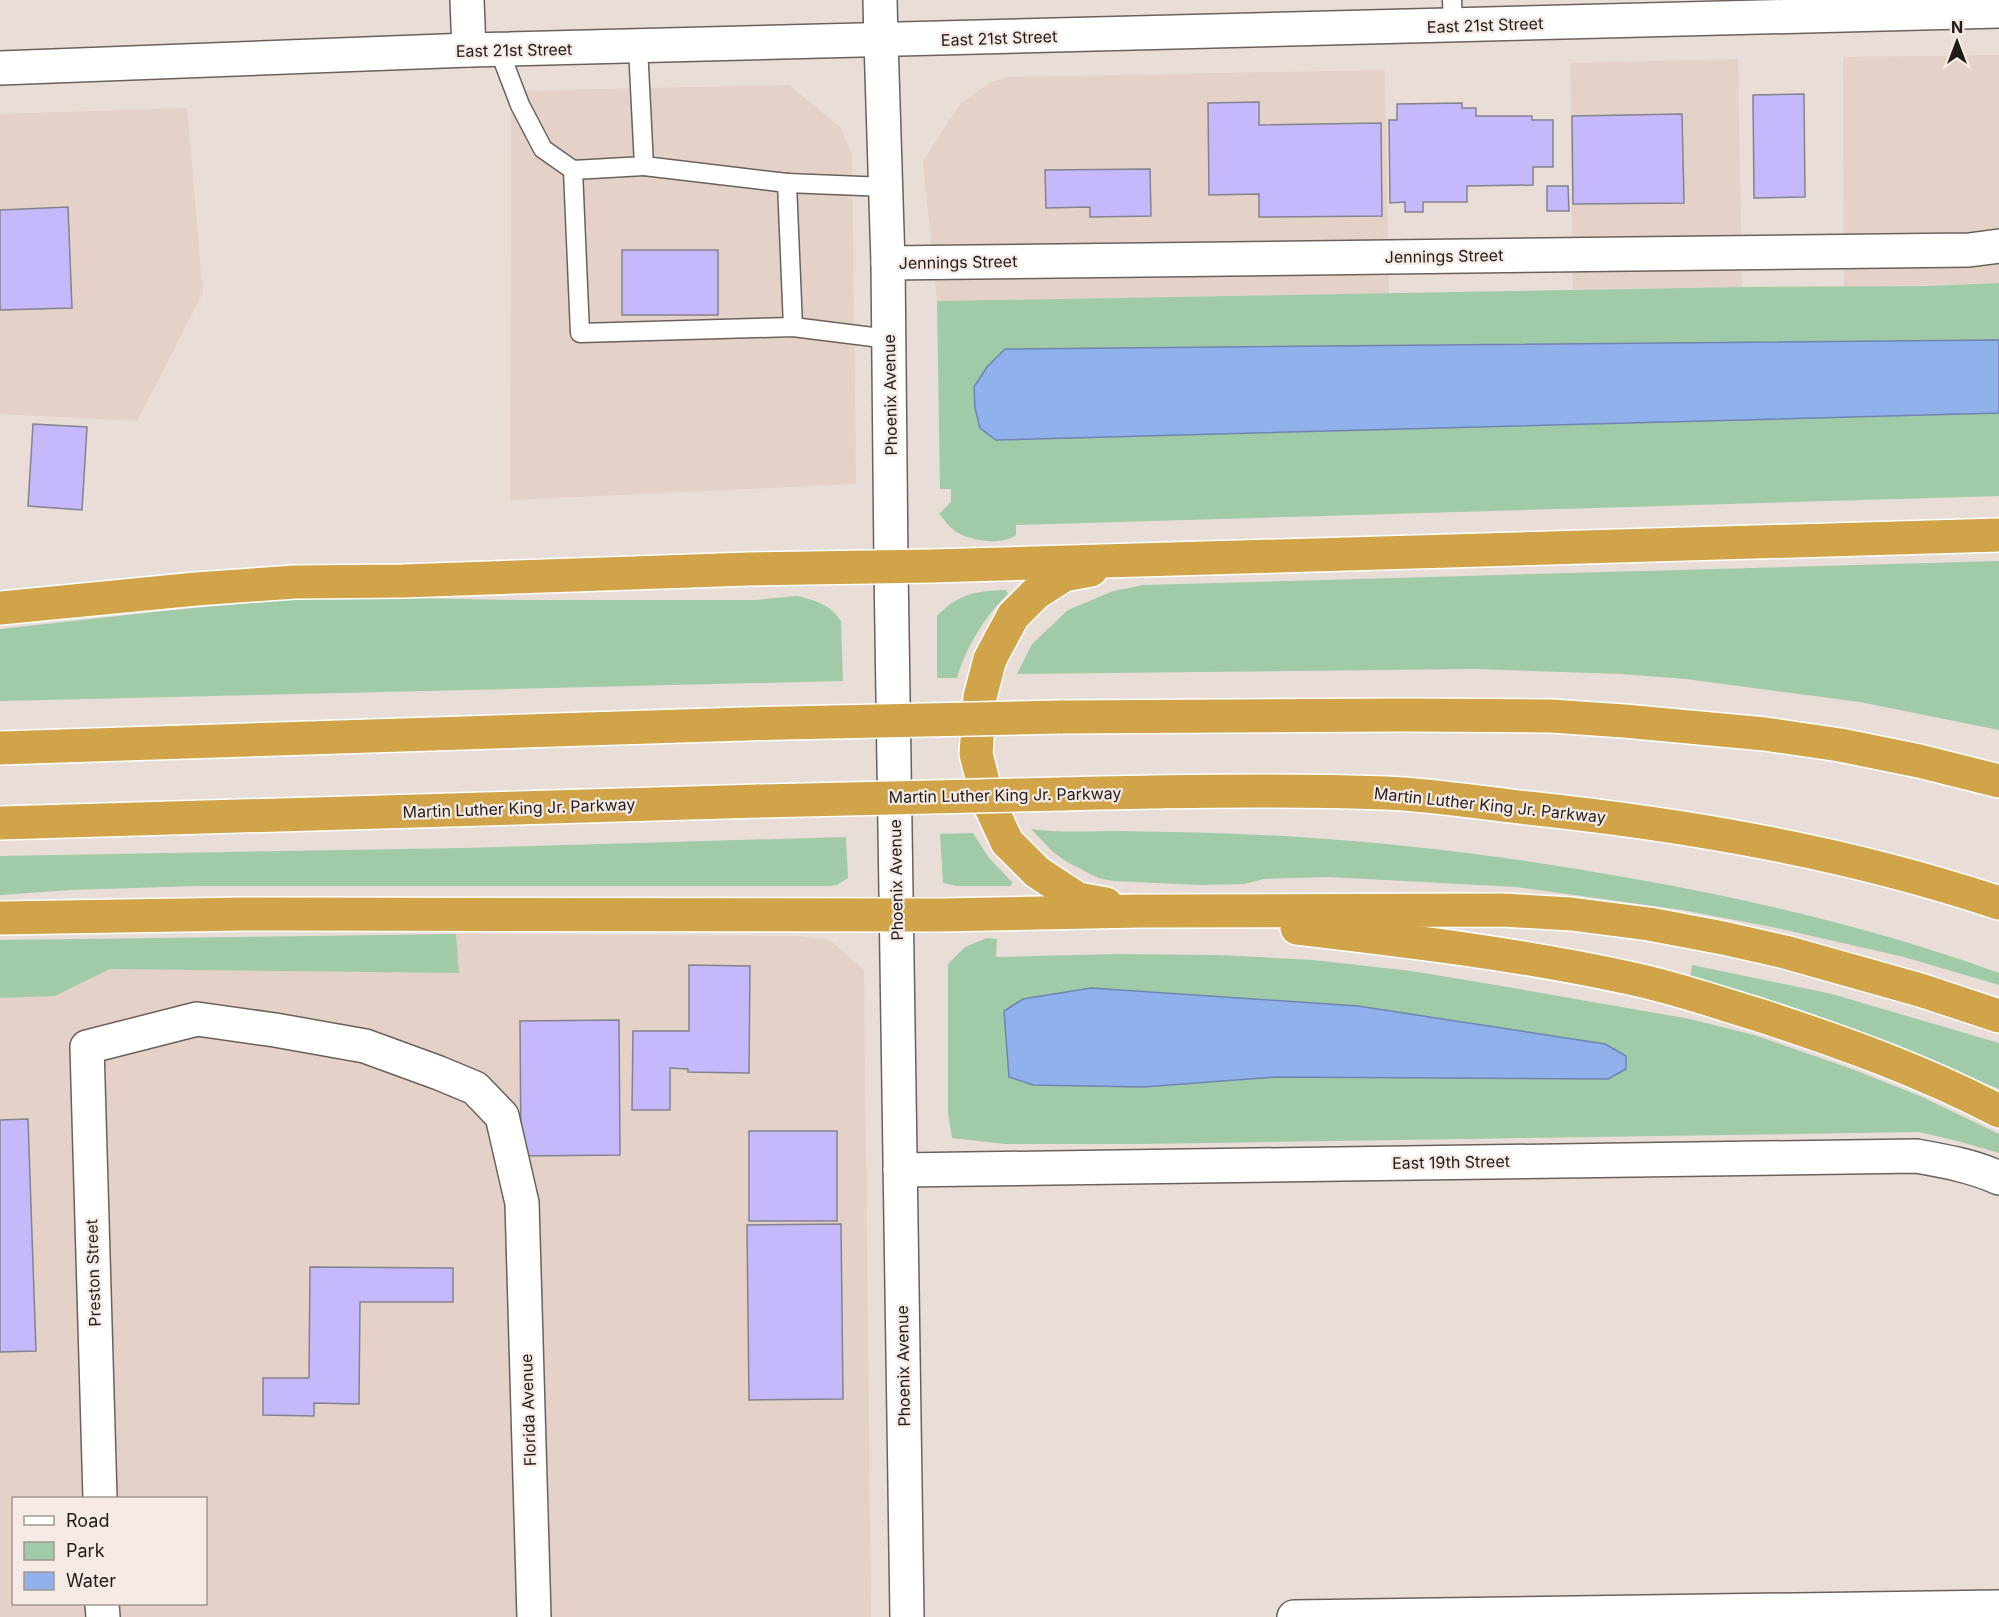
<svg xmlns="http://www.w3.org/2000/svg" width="1999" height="1617" font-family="Inter,sans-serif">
	<rect width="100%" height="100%" fill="#e9ddd7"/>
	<g fill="#e4d1c7" fill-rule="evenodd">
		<path d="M1999 55V283L1844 287 1843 57Z"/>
		<path d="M1738 59 1742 287 1573 289 1570 63Z"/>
		<path d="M1385 70 1389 293 937 301 923 161 960 104 991 82 1010 77Z"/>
		<path d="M789 85 840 127 852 155 856 484 510 500 511 91Z"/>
		<path d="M187 108 203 293 137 421 0 414V114Z"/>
		<path d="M456 934 798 936 830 940 864 970 871 1617H0V998L55 996 110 969 458 973ZM14 1498H206V1604H14Z"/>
	</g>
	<g fill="#a1caa9" fill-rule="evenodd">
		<path d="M1999 283V340L1005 349 987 367 996 440 1999 413V496L1016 525V535C1000 546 971 541 955 531 949 527 944 519 939 514L951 502V489H940L937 301 1742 287 1924 286Z"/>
		<path d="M1999 561V730L1860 702 1686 679 1622 674 1475 669 1017 674 1032 644 1068 610 1113 591 1144 585Z"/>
		<path d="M1002 590H1006L1008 594C985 616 966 647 957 678H937V616C959 594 972 592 1002 590Z"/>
		<path d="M797 596C815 600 831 605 841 621L843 681 0 701V629L173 610 285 600 357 597 515 600H755Z"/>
		<path d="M1031 829C1060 833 1091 831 1120 831 1179 832 1238 833 1298 837 1441 846 1583 867 1723 896 1817 916 1909 940 1999 973V985L1904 957 1777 928 1682 910 1516 887 1329 877 1264 879 1244 884 1200 885 1113 881 1098 878 1067 862 1053 852Z"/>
		<path d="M973 833 989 858 1012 882 1011 886H956L943 883 940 834Z"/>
		<path d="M846 837 848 878 837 885 830 886H197L70 890 0 895V856L462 848Z"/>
		<path d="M456 934 459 973 110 969 55 996 0 998V940Z"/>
		<path d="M987 938 997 939 996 957 1117 954 1218 955 1313 960 1411 971 1484 983 1690 1019 1754 1035 1852 1069 1920 1096 1999 1134V1153L1961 1142 1919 1132 1142 1144H1005L952 1138 948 1113V964L965 947ZM1091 988 1358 1006 1276 1077 1143 1087 1009 1076 1004 1012 1023 999Z"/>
		<path d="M1692 965 1832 994 1999 1043V1089L1854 1029 1760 998 1690 979Z"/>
	</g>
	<g fill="#91b1ed" stroke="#6f84ae" stroke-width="1.5">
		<path d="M1999 340V413L996 440 980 428 975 408 974 387 987 367 1005 349Z"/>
		<path d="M1091 988 1358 1006 1605 1044 1626 1056V1069L1608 1079 1276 1077 1143 1087 1033 1085 1009 1077 1004 1011 1023 999Z"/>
	</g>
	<g fill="#c5b9fb" stroke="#84828d" stroke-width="1.5">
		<path d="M1804 94 1805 197 1754 198 1753 95Z"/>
		<path d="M1259 102V125L1381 123 1382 216 1259 217V194L1209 195 1208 103Z"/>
		<path d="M1462 103V108H1476V116H1532V120H1553V167H1533V185L1467 186V202H1423V212H1405V202L1390 203 1389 120H1397V104Z"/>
		<path d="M1682 114 1684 203 1573 204 1572 116Z"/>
		<path d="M1150 169 1151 216 1090 217V207L1046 208 1045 170Z"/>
		<path d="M1547 186H1568L1569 211H1547Z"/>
		<path d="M68 207 72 308 0 310V210Z"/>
		<rect x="622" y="250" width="96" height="65"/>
		<path d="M33 424 87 427 82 510 28 506Z"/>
		<path d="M689 965 750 966 749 1073 688 1072V1069L670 1068V1110H632L633 1031H689Z"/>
		<path d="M619 1020 620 1155 521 1156 520 1021Z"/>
		<path d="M28 1119 36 1351 0 1352V1120Z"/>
		<rect x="749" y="1131" width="88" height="90"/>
		<path d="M841 1224 843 1399 749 1400 747 1225Z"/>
		<path d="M310 1267 453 1268V1302H360L359 1404 314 1403V1416L263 1415V1378H309Z"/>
	</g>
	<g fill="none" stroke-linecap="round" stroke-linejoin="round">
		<defs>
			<g id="service">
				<path d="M1452 0 1453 25"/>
				<path d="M638 47 644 166 573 170 580 333 793 327 889 339"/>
				<path d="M499 50 520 105 543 149 573 170"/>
				<path d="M644 166 787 183 793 327"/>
				<path d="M787 183 886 187"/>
			</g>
			<g id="minor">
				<path d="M467 0 469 50"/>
				<path d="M880 0 881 41"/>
				<path d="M888 263 1969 250 1999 246"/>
				<path d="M900 1170 1916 1156C1944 1161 1973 1166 1999 1178"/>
				<path d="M100 1498 87 1047 197 1019 275 1030 365 1046 439 1073 475 1088 502 1116 522 1203 534 1617"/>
				<path d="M102 1604 103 1617"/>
				<path d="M1294 1617 1999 1607"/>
			</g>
			<g id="tertiary">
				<path d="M881 41 888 263 891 566 907 1617"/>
				<path d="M0 68 469 50 1999 11"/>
			</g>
			<g id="motorway">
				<path d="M1091 570 1064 575 1036 593 1013 616 990 659 980 697 976 754 988 801 1007 842 1037 872 1078 899 1106 904"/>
				<path d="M0 608 196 589 295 582 403 581 749 569 932 566 1999 535"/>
				<path d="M1060 717 1405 715 1551 716 1624 721 1765 734 1840 745 1919 761 1999 781"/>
				<path d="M0 748 744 724"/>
				<path d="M1062 794C1170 791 1278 789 1386 793 1434 795 1481 803 1528 808 1688 825 1846 852 1999 903"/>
				<path d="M0 823 759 801"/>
				<path d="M0 918 244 914 940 915 1140 911 1502 910 1571 914 1649 924 1723 938 1785 952 1920 990 1999 1016"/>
				<path d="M1297 928C1408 941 1519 954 1629 978 1673 987 1716 1002 1759 1015 1841 1042 1923 1071 1999 1111"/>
			</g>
		</defs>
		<use href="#service" stroke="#6b615c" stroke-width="21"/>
		<use href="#minor" stroke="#6b615c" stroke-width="36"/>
		<use href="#tertiary" stroke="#6b615c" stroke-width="36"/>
		<use href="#motorway" stroke="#fff" stroke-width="36"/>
		<use href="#service" stroke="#fff" stroke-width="18"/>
		<use href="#minor" stroke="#fff" stroke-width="33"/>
		<use href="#tertiary" stroke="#fff" stroke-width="33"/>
		<use href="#motorway" stroke="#d1a449" stroke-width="33"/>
		<defs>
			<g id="motorway-bridge">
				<path d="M744 724 1060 717"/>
				<path d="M759 801 1062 794"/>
			</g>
		</defs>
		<use href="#motorway-bridge" stroke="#fff" stroke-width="36" stroke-linecap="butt"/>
		<use href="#motorway-bridge" stroke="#d1a449" stroke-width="33"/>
	</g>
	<g text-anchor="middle" stroke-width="4.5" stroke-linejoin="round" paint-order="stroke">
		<g font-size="16" fill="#201c1a" stroke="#f6eae4">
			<text transform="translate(1485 25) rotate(-2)" y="6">East 21st Street</text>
			<text transform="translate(999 38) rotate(-2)" y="6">East 21st Street</text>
			<text transform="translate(514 50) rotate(-1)" y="6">East 21st Street</text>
			<text transform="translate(1444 256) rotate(-1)" y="6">Jennings Street</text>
			<text transform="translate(958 262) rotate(-1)" y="6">Jennings Street</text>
			<text transform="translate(890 395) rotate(-91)" y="6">Phoenix Avenue</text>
			<text transform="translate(1005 795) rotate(-1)" y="6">Martin Luther King Jr. Parkway</text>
			<text transform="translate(1490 805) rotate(6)" y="6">Martin Luther King Jr. Parkway</text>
			<text transform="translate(519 808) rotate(-2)" y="6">Martin Luther King Jr. Parkway</text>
			<text transform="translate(896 880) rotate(-91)" y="6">Phoenix Avenue</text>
			<text transform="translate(1451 1162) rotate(-1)" y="6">East 19th Street</text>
			<text transform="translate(93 1273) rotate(-92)" y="6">Preston Street</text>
			<text transform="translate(903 1366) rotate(-91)" y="6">Phoenix Avenue</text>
			<text transform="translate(528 1410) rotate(-92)" y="6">Florida Avenue</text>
		</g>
	</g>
	<rect x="12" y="1497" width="195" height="108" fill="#f6eae4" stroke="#a09893" stroke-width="1.5"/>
	<rect x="24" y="1516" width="30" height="9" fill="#ffffff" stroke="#a09893" stroke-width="1.5"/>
	<text x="66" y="1527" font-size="18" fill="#201c1a">Road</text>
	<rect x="24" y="1542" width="30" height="18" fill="#a1caa9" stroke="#a09893" stroke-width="1.5"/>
	<text x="66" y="1557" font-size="18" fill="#201c1a">Park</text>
	<rect x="24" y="1572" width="30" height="18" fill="#91b1ed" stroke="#a09893" stroke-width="1.5"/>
	<text x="66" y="1587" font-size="18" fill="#201c1a">Water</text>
	<g transform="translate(1957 42)" stroke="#f6eae4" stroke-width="4.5" paint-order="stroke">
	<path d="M0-4.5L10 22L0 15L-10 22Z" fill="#201c1a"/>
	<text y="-9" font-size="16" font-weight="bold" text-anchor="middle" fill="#201c1a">N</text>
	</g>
</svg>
